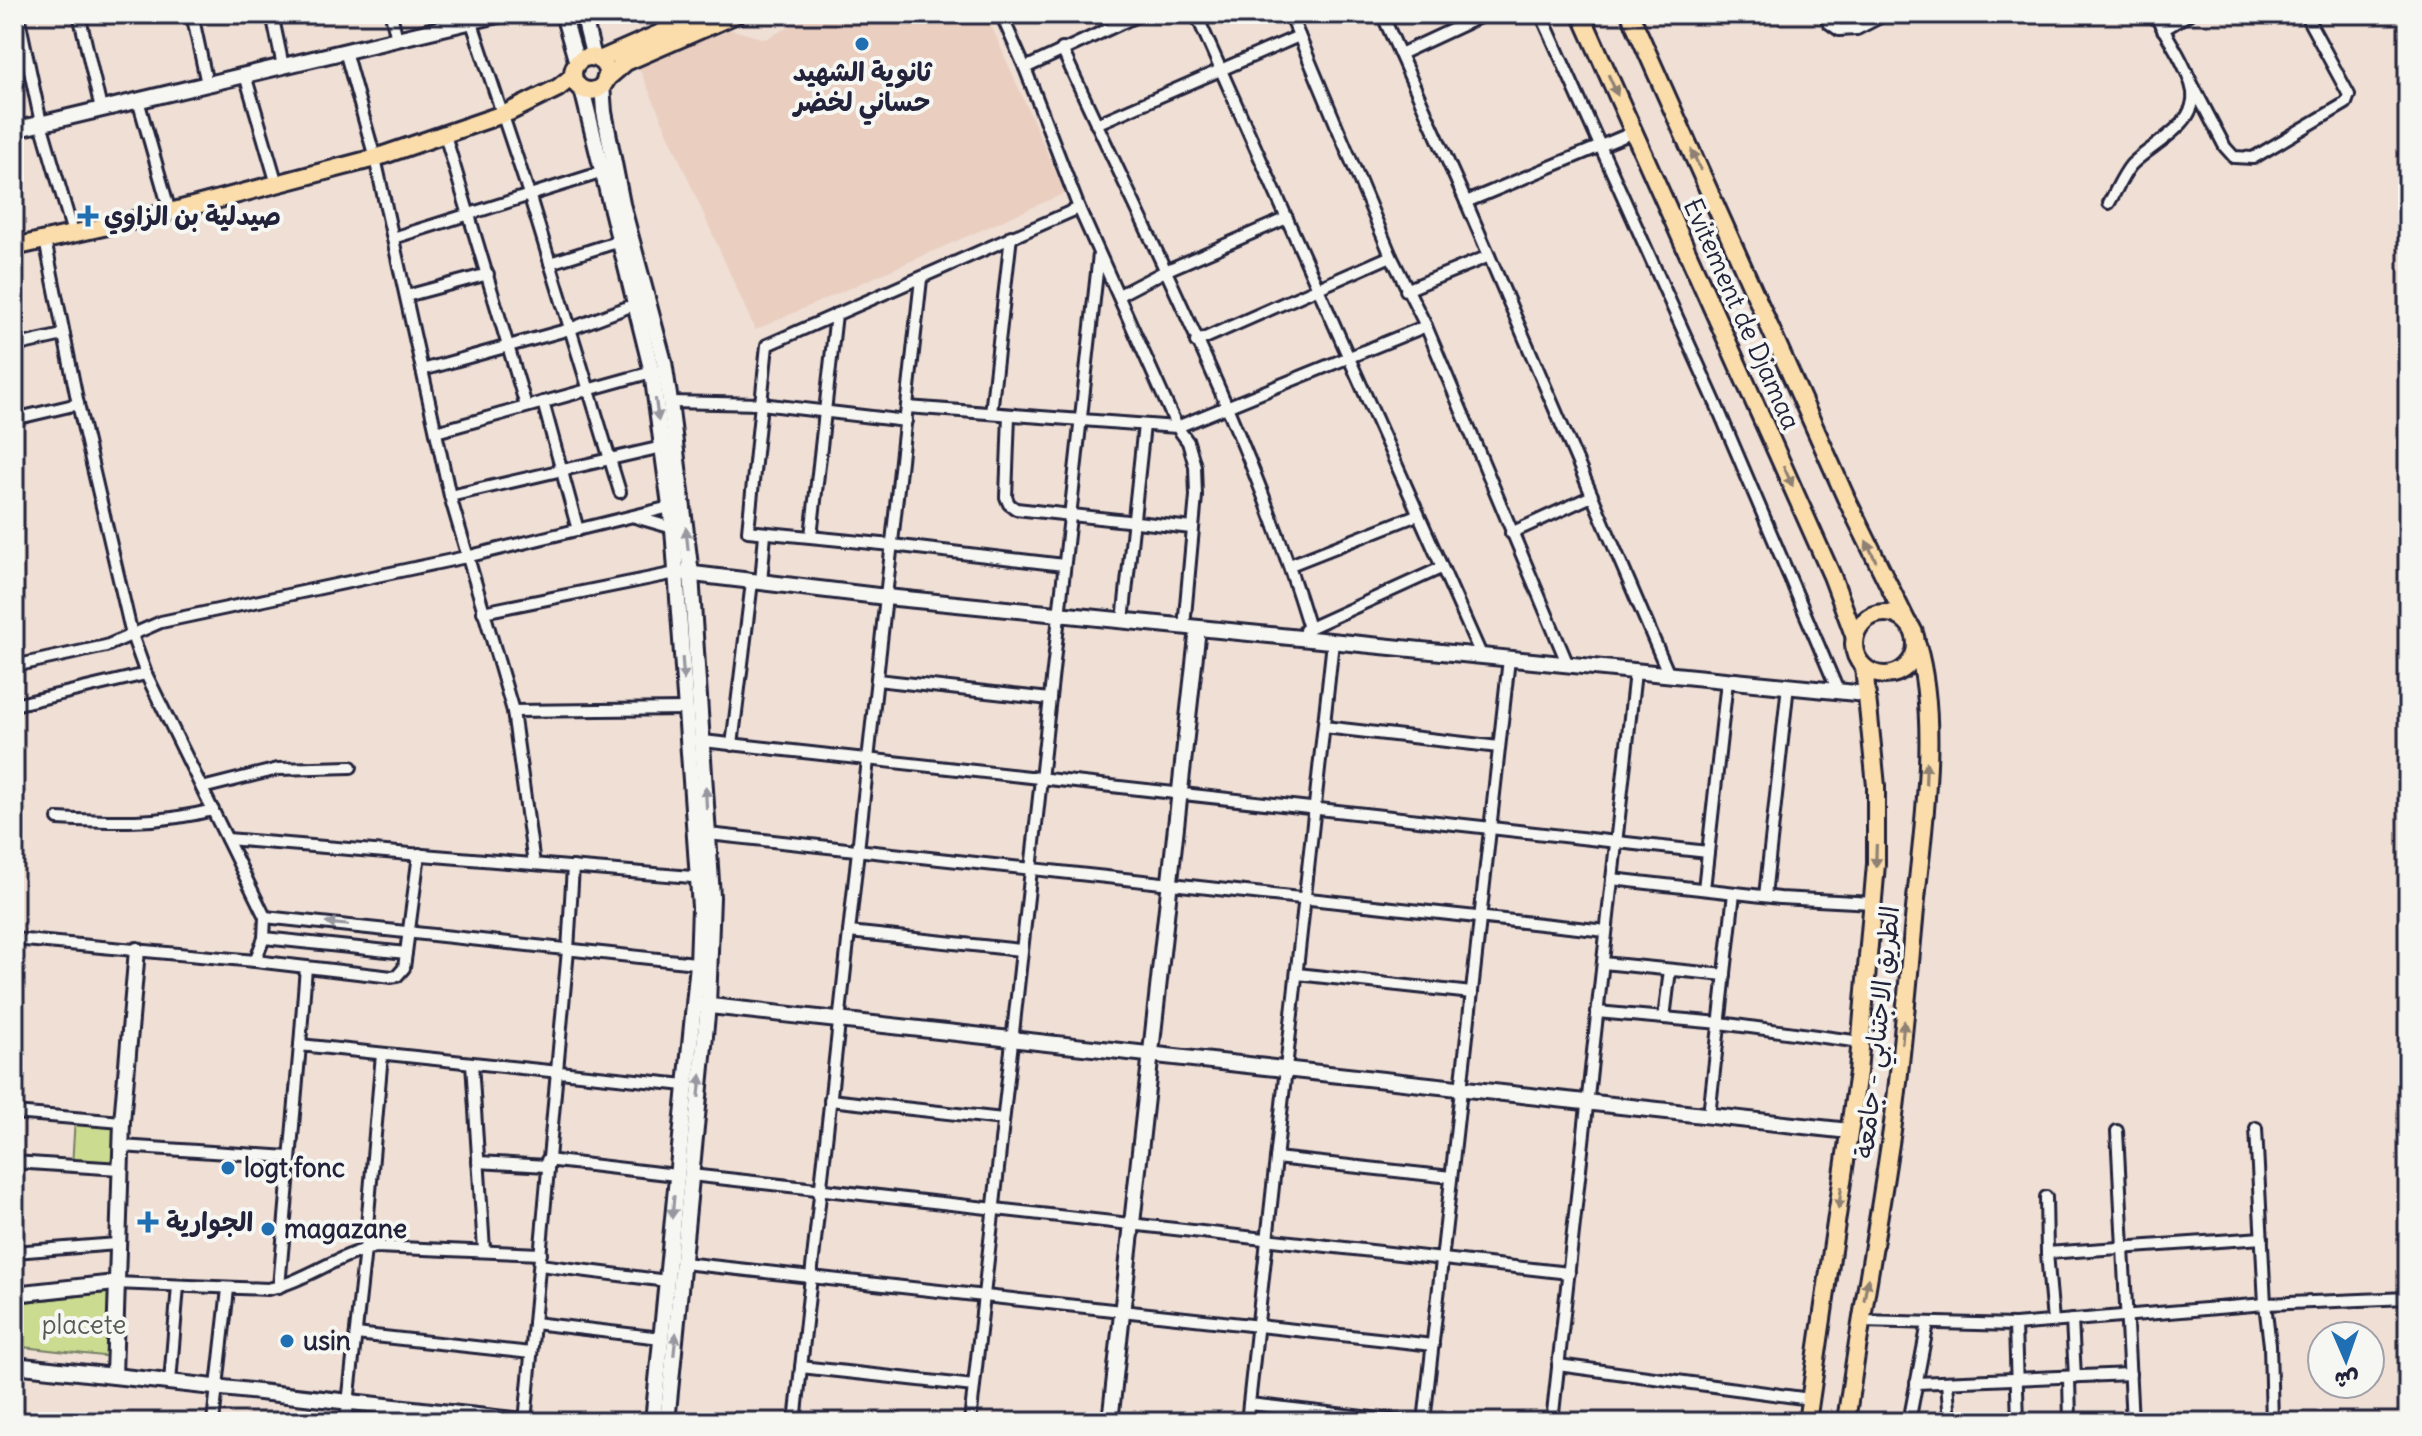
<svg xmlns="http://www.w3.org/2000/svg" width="2422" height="1436" font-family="Delius,'Playpen Sans Arabic',sans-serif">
	<rect width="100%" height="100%" fill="#efdfd5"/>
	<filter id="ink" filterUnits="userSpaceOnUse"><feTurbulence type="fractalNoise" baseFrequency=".0125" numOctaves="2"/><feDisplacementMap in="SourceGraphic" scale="16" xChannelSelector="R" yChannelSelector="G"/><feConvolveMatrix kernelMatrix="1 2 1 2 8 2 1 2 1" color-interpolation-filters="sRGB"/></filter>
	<g filter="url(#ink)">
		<path fill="#eacfc1" d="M806 14H986L1065 193 755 330 639 68 729 29 765 39 807 18Z"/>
		<g fill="#cbdc90" stroke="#767f66" stroke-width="2">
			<path d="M75 1118 121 1123 119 1168 72 1166Z"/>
			<path d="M115 1292 111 1357 14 1346V1303Z"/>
		</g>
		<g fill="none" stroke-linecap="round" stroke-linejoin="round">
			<defs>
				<g id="street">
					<path d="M18 14 41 123 73 233"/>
					<path d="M79 14 101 109"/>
					<path d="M192 14 207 84"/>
					<path d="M272 14 283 66"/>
					<path d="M391 14 397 39"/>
					<path d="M469 14 529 194 620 492"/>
					<path d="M1001 14 1025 68 1079 208 1177 427 1426 326"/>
					<path d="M1196 14 1482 657"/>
					<path d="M1290 14 1391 256 1426 326 1568 665"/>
					<path d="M1382 14 1466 202 1669 675"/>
					<path d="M1541 14 1716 404 1838 691"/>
					<path d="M1825 14 1829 23 1839 30 1857 29 1886 14"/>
					<path d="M1292 20 1307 14"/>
					<path d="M2163 30 2189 14"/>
					<path d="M1062 49C1148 238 1249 429 1309 628"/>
					<path d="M345 51 375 158 450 496 513 711 534 864"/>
					<path d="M1400 54 1486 14"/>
					<path d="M1025 68 1141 14"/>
					<path d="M245 75 277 184"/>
					<path d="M2189 78 2225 147 2234 157 2253 158 2346 103 2349 95 2305 14"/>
					<path d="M138 100 170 212"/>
					<path d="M1096 124 1299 36"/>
					<path d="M445 135 526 406"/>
					<path d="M1466 202 1634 132"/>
					<path d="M2109 203C2116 191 2122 176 2131 165 2150 145 2198 125 2193 92 2189 68 2166 35 2154 14"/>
					<path d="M393 238 603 172"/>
					<path d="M45 240 78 404 132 635 146 674 265 917 264 938 255 961"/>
					<path d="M550 263 620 241"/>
					<path d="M1406 290 1489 256"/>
					<path d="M1119 295 1165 271 1287 218"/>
					<path d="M406 296 488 274"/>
					<path d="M1196 342 1391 256"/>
					<path d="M14 346 63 335"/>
					<path d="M422 370 570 329 636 304"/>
					<path d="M543 402 578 530"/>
					<path d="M670 402 761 404 906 421"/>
					<path d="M907 407 1177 427 1188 442 1195 466 1196 496 1184 627"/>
					<path d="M991 413 1011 236"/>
					<path d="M1009 415 1006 497 1009 504 1016 509 1192 528"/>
					<path d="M14 419 78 404"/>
					<path d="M436 432 652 372"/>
					<path d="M450 496 662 447"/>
					<path d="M635 517 673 528"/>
					<path d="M1511 533 1592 496"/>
					<path d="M811 536 836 314"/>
					<path d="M1064 565 892 545 748 531 767 345 1079 208"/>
					<path d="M1290 565 1417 515"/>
					<path d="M761 583 765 534"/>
					<path d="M483 612 676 573"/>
					<path d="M1123 621 1144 425"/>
					<path d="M1305 630 1441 568"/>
					<path d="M14 666 106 646 161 622 466 557 670 507"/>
					<path d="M877 680 1050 699"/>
					<path d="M14 705 146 674"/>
					<path d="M513 711 686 709"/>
					<path d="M1324 727 1499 747"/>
					<path d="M703 741 1708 852"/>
					<path d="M732 745 752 582"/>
					<path d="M202 788 278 769 351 767"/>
					<path d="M58 819C113 822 159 824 213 810"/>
					<path d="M708 834 1606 931"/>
					<path d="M227 839 704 878"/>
					<path d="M1612 879 1780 898 1873 903"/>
					<path d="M1704 889 1727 681"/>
					<path d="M1765 896 1788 685"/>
					<path d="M265 917 705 964"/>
					<path d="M849 932 1021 950"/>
					<path d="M264 938 406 953"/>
					<path d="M14 939 255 961 392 977 397 976 404 968 419 854"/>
					<path d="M1603 963 1725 975"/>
					<path d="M1297 974 1472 993"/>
					<path d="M1597 1012 1720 1023 1861 1042"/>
					<path d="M1664 1018 1670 970"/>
					<path d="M300 1045 306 967"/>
					<path d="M472 1063 484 1250"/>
					<path d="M830 1100 1003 1119"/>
					<path d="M14 1113 122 1122"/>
					<path d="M1709 1115 1734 893"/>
					<path d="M2256 1128 2265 1304 2270 1345 2272 1422"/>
					<path d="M2117 1131 2132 1422"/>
					<path d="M121 1146 289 1157"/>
					<path d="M1276 1158 1451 1177"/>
					<path d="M547 1160 676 1175"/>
					<path d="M14 1162 120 1169"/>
					<path d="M478 1162 547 1166"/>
					<path d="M691 1175 1569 1273"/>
					<path d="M2046 1197 2047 1253 2053 1321"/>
					<path d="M14 1252 117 1244"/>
					<path d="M2047 1253 2262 1238"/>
					<path d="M683 1263 1433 1345"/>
					<path d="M540 1265 667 1281"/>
					<path d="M115 1283 268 1289C306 1281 338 1254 376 1247L541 1254"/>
					<path d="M279 1287 300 1045 685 1085"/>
					<path d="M2072 1320 2075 1377"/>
					<path d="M1861 1321 2015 1325 2265 1304 2408 1298"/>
					<path d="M534 1323 661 1338"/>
					<path d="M2015 1325 2018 1422"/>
					<path d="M356 1334 531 1353"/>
					<path d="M1558 1365 1810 1399"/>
					<path d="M801 1367 974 1386"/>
					<path d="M2069 1377 2070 1422"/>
					<path d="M170 1382 178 1286"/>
					<path d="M1947 1382 1950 1422"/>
					<path d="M1916 1383 2130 1374"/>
					<path d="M1249 1404 1407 1422"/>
					<path d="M213 1422 228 1289"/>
					<path d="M346 1422 365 1249 382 1054"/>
					<path d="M525 1422 568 950 573 867"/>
					<path d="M795 1422 921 279"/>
					<path d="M970 1422 1099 254"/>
					<path d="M1247 1422 1333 642"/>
					<path d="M1424 1422 1509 659"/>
					<path d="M1552 1422 1635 672"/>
					<path d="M1909 1422 1928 1323"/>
				</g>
				<g id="secondary">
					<path d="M563 14 577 63"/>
					<path d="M583 14 594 58"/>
					<path d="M602 85 604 112 622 204 664 362 670 402 691 574 712 897 708 1005 667 1422"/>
					<path d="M582 89 652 372 673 528 700 907 698 964 653 1422"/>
					<path d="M14 130 502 14"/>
					<path d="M685 573 886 597 1866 694"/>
					<path d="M701 1005 1849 1131"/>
					<path d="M14 1294 115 1283"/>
					<path d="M14 1365 532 1422"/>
					<path d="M114 1376 122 1122 137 950"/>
					<path d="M1110 1422 1198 628"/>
				</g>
				<g id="primary">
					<path d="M1581 14 1832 576 1854 635"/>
					<path d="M1630 14 1846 498 1906 620"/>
					<circle cx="590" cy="74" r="17"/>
					<path d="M599 60 704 14"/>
					<path d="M605 80 626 62 737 14"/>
					<path d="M14 247 170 212 375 158 509 112 558 88 573 76"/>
					<circle cx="1885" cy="644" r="31"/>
					<path d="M1807 1422 1858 1072 1876 864V786L1864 667"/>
					<path d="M1846 1422C1860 1320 1880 1218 1894 1116 1903 1044 1909 971 1916 899 1924 821 1939 720 1917 645"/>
				</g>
			</defs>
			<use href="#street" stroke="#22223b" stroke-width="16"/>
			<use href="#secondary" stroke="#22223b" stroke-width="20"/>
			<use href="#primary" stroke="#22223b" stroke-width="22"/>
			<use href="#street" stroke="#f6f6f2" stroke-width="10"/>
			<use href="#secondary" stroke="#f6f6f2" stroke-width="14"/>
			<use href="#primary" stroke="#fbddab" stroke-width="16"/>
		</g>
		<defs><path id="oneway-solid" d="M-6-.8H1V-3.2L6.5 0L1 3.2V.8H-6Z" transform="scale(2)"/></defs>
		<g fill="#8e8073">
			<use href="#oneway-solid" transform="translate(1613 85) rotate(66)"/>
			<use href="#oneway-solid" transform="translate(1696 160) rotate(-114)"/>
			<use href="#oneway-solid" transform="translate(1788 476) rotate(66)"/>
			<use href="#oneway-solid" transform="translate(1871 551) rotate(-116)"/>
			<use href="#oneway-solid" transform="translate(1926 773) rotate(-88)"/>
			<use href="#oneway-solid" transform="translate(1876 856) rotate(92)"/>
			<use href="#oneway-solid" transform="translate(1903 1032) rotate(-84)"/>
			<use href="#oneway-solid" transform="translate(1840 1198) rotate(98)"/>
			<use href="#oneway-solid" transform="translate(1866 1289) rotate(-80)"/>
		</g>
		<g fill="#9797a0">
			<use href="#oneway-solid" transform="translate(657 410) rotate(82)"/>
			<use href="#oneway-solid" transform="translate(687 539) rotate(-96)"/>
			<use href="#oneway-solid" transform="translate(683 669) rotate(86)"/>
			<use href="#oneway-solid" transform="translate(706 798) rotate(-93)"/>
			<use href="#oneway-solid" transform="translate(337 924) rotate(-174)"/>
			<use href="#oneway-solid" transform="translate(700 1086) rotate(-84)"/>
			<use href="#oneway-solid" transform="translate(673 1207) rotate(95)"/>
			<use href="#oneway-solid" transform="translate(675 1344) rotate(-84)"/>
		</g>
	</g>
	<g fill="#1f6fb2" stroke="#f6f6f2" stroke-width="3">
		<circle cx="862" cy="44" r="8"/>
		<path d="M84 204h8v8h8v8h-8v8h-8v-8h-8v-8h8z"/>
		<circle cx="228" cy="1168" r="8"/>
		<path d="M144 1210h8v8h8v8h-8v8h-8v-8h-8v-8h8z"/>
		<circle cx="268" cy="1229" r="8"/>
		<circle cx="287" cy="1341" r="8"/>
	</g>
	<g text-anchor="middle" stroke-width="8" stroke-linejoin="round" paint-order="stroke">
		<g font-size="26" font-weight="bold" fill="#22223b" stroke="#f6f6f2" text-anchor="start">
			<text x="862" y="81" text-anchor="middle">ثانوية الشهيد<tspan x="862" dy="30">حساني لخضر</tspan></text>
			<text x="104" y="225">صيدلية بن الزاوي</text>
			<text x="244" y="1177">logt fonc</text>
			<text x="166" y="1231">الجوارية</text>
			<text x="284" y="1238">magazane</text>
			<text x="303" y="1350">usin</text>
		</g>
		<g font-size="26" fill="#22223b" stroke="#f6f6f2">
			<text transform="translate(1742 314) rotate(66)" y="9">Evitement de Djamaa</text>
			<text transform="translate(1877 1032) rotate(-84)" y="9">الطريق الاجتنابي - جامعة</text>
		</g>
		<g font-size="26" fill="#555a54" stroke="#f6f6f2">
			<text x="84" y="1334">placete</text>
		</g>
	</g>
	<rect width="2422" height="1436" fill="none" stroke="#f6f6f2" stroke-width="48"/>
	<rect x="24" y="24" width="2374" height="1388" fill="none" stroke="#22223b" stroke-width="3" filter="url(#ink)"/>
	<g transform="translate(2346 1360) rotate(178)"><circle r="38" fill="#f6f6f2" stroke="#a1a1a9" stroke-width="2"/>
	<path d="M0-6L14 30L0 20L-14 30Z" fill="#1f6fb2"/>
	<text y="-12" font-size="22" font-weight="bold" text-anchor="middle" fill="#22223b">ش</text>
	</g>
</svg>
